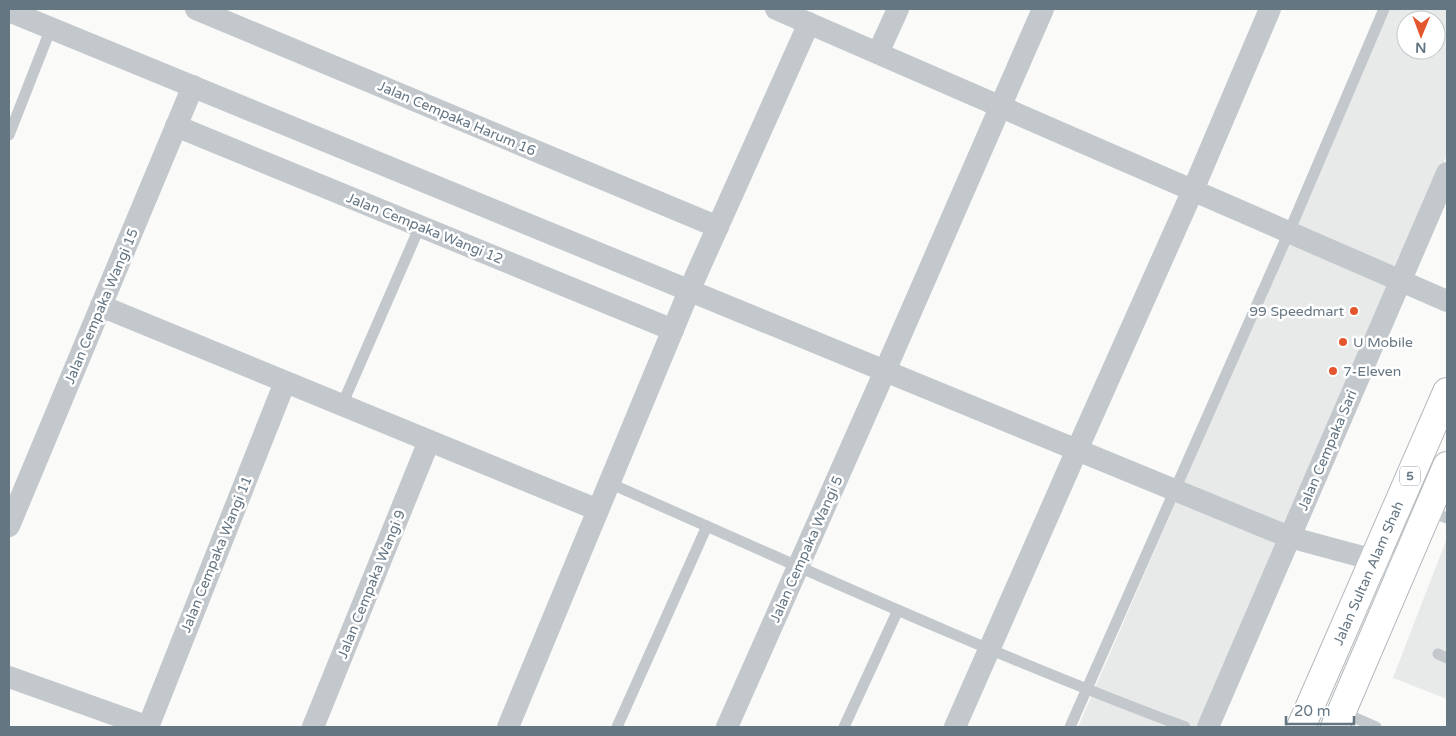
<svg xmlns="http://www.w3.org/2000/svg" width="1456" height="736" font-family="'Varela Round',sans-serif">
	<rect width="100%" height="100%" fill="#fafaf8"/>
	<g fill="#e8e9e9" fill-rule="evenodd">
		<path d="M1390 9H1447V155L1202 727H1078ZM1406 20H1436V50H1406Z"/>
		<path d="M1447 538V699L1393 678Z"/>
	</g>
	<g fill="none" stroke-linecap="round" stroke-linejoin="round">
		<defs>
			<g id="trunk">
				<path id="s1" d="M1301 727 1447 392"/>
				<path d="M1335 727 1447 466"/>
			</g>
		</defs>
		<use href="#trunk" stroke="#b4b9bd" stroke-width="30"/>
		<g stroke="#c3c8cc" stroke-width="11">
			<path d="M9 135 51 28"/>
			<path d="M342 405 420 226"/>
			<path d="M609 483C800 567 990 654 1185 727"/>
			<path d="M1428 511 1447 518"/>
			<path d="M1438 654 1447 658"/>
			<path d="M1342 712 1376 727"/>
			<path d="M617 727 707 526"/>
			<path d="M844 727 898 610"/>
			<path d="M1070 727 1289 232 1384 9"/>
		</g>
		<g stroke="#c3c8cc" stroke-width="22">
			<path d="M196 9 718 227"/>
			<path d="M776 9 1447 301"/>
			<path d="M9 11 1289 537 1404 568"/>
			<path d="M878 53 898 9"/>
			<path d="M176 126 673 330"/>
			<path d="M101 306 598 510"/>
			<path d="M9 526 193 86"/>
			<path d="M9 677 149 727"/>
			<path d="M148 727 285 382"/>
			<path d="M313 727 429 441"/>
			<path d="M508 727 689 291 809 23"/>
			<path d="M727 727 885 371 1043 9"/>
			<path d="M955 727 1077 450 1193 190 1270 9"/>
			<path d="M1208 727 1447 173"/>
		</g>
		<use href="#trunk" stroke="#fff" stroke-width="28"/>
	</g>
	<g fill="#e4572e" stroke="#fff" stroke-width="2">
		<circle cx="1354" cy="311" r="5"/>
		<circle cx="1343" cy="342" r="5"/>
		<circle cx="1333" cy="371" r="5"/>
	</g>
	<g text-anchor="middle" stroke-width="5" stroke-linejoin="round" paint-order="stroke">
		<rect fill="#fff" stroke="#939fa8" stroke-width="1" x="1400" y="466.5" width="20" height="19" rx="4"/>
		<g font-size="12" font-weight="bold" fill="#657683">
			<text x="1410" y="480">5</text>
		</g>
		<g font-size="14" fill="#657683" stroke="#fff">
			<text transform="translate(457 118) rotate(23)" y="5">Jalan Cempaka Harum 16</text>
			<text transform="translate(425 228) rotate(22)" y="5">Jalan Cempaka Wangi 12</text>
			<text transform="translate(101 306) rotate(-67)" y="5">Jalan Cempaka Wangi 15</text>
			<text transform="translate(1327 450) rotate(-67)" y="5">Jalan Cempaka Sari</text>
			<text transform="translate(806 549) rotate(-66)" y="5">Jalan Cempaka Wangi 5</text>
			<text transform="translate(216 554) rotate(-68)" y="5">Jalan Cempaka Wangi 11</text>
			<text dy="5" stroke="none"><textPath href="#s1" startOffset="168">Jalan Sultan Alam Shah</textPath></text>
			<text transform="translate(371 584) rotate(-68)" y="5">Jalan Cempaka Wangi 9</text>
		</g>
		<g font-size="14" fill="#657683" stroke="#fff" text-anchor="start">
			<text x="1344" y="316" text-anchor="end">99 Speedmart</text>
			<text x="1353" y="347">U Mobile</text>
			<text x="1343" y="376">7-Eleven</text>
		</g>
	</g>
	<rect width="1456" height="736" fill="none" stroke="#657683" stroke-width="20"/>
	<g transform="translate(1421 35) rotate(181)"><circle r="24" fill="#ffffff" stroke="#c1c8cd"/>
	<path d="M0-4L9 19L0 12L-9 19Z" fill="#e4572e"/>
	<text y="-8" font-size="14" font-weight="bold" text-anchor="middle" fill="#657683">N</text>
	</g>
	<path d="M1286 716v8h68v-8" fill="none" stroke="#657683" stroke-width="2.5"/>
	<text x="1294" y="716" font-size="15" fill="#657683" stroke="#ffffff" stroke-width="4" paint-order="stroke">20 m</text>
</svg>
